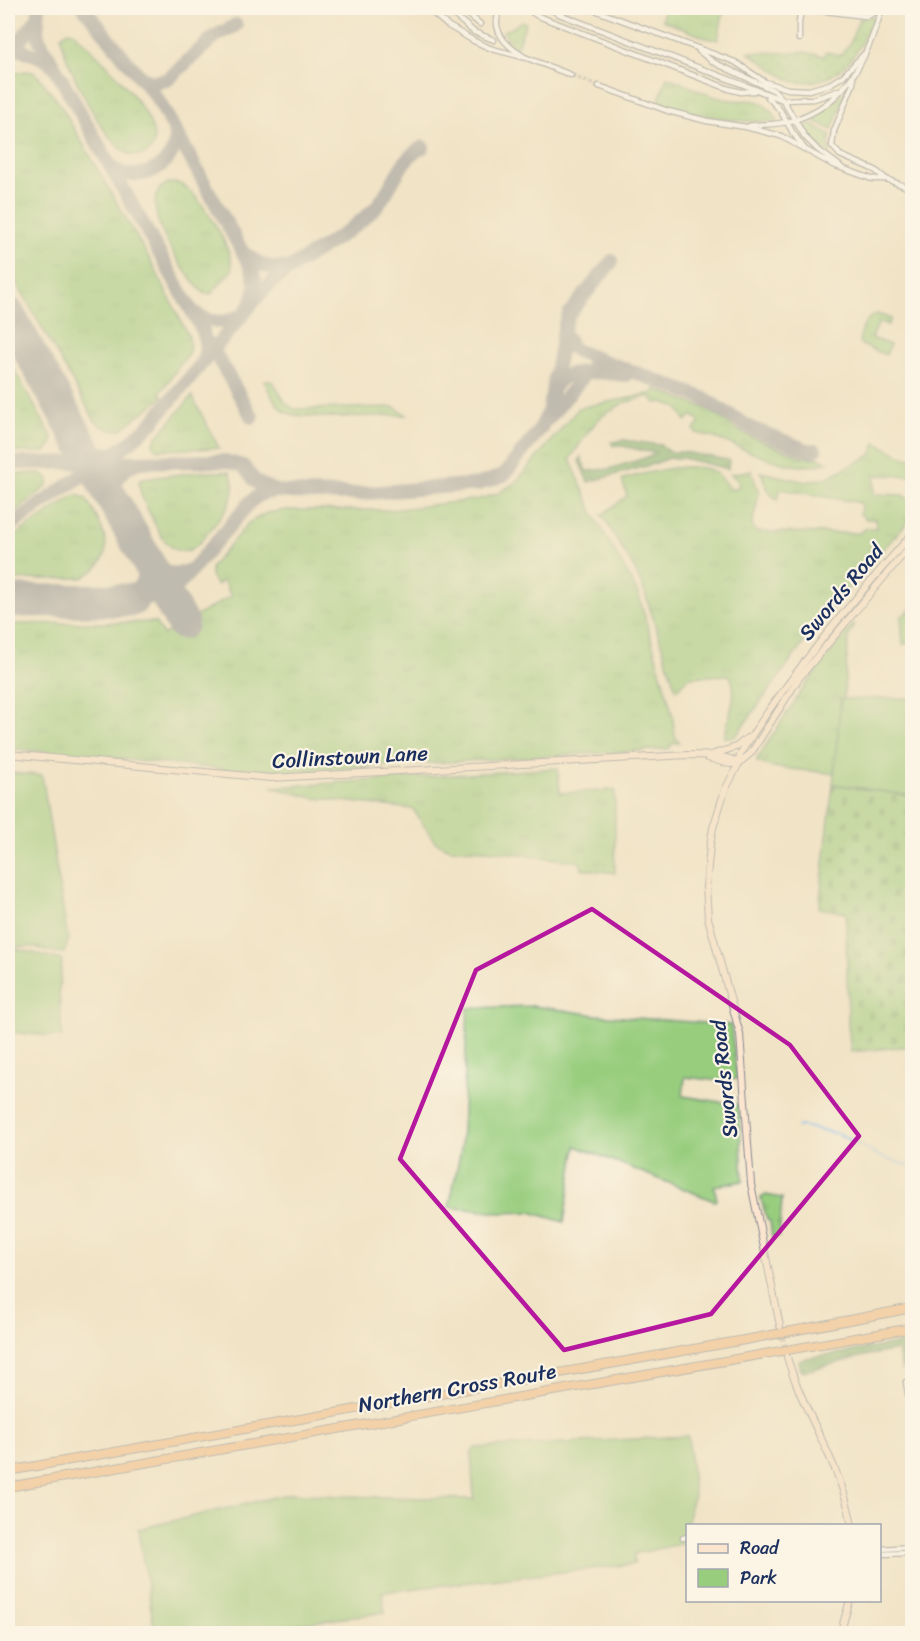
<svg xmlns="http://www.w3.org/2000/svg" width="920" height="1641" font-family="Sriracha,sans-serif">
	<defs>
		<pattern id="grass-tufts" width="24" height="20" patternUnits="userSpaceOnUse" patternTransform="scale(1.5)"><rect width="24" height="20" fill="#98cd7e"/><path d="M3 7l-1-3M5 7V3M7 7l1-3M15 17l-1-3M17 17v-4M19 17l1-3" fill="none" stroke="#82b06f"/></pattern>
		<pattern id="forest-crowns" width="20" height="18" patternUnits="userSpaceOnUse" patternTransform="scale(1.5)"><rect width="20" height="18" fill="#7ab06d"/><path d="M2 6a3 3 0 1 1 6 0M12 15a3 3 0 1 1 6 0" fill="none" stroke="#63905d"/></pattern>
		<pattern id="cemetery-stones" width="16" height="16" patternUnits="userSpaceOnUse" patternTransform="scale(1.5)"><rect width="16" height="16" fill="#98cd7e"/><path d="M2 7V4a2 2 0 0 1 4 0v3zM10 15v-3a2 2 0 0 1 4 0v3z" fill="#82b06f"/></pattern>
		<pattern id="garden-dots" width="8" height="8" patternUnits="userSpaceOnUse" patternTransform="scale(1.5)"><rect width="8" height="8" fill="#98cd7e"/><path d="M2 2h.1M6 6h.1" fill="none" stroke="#82b06f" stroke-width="1.8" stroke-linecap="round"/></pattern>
	</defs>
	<rect width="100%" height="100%" fill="#fcf5e5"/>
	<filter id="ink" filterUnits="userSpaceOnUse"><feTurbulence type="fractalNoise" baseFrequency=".0167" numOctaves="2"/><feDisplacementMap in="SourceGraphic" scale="12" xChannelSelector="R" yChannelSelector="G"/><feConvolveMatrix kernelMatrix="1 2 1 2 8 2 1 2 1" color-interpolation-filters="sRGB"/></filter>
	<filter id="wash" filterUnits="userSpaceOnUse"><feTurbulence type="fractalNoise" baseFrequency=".008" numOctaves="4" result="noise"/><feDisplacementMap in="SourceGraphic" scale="24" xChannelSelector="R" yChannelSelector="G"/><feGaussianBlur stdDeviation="1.35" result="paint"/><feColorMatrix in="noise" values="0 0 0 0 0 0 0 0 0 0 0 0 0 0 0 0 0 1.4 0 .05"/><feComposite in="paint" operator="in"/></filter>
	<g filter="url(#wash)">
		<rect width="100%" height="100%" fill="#f1e3c6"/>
		<g fill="url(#grass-tufts)" stroke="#5a7e6e" stroke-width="1.5">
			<path d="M664 8H724L718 40 706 38 662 20Z"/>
			<path d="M521 21 526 23 516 48 509 43 503 31 512 28Z"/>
			<path d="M68 31 73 32C91 48 175 127 149 151 145 155 138 156 132 155 106 149 63 62 61 36Z"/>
			<path d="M26 71 33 72 39 77 61 106 153 265 189 337 190 347 188 354 160 393 163 397 120 430C110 431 103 428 95 421L8 268V80L19 72Z"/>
			<path d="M667 77C684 83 703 94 720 98 749 106 757 89 778 121 736 124 697 116 658 103Z"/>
			<path d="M844 93H846L832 130 811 119 806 120 805 119 825 109Z"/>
			<path d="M810 124 831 135 829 142 831 152 829 154 813 141 803 127Z"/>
			<path d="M169 183C174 183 178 182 183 185 201 197 233 248 232 270L211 294H205C186 278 129 197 169 183Z"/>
			<path d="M877 314 891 319 888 325 879 322 872 338 890 345 886 355 862 345 859 342C861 331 865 316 877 314Z"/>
			<path d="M8 359 52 437V444L45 452H8Z"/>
			<path d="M267 380 273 382 285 402 294 409 394 407 407 415C385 415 301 421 285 412 275 405 270 392 264 381Z"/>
			<path d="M655 389 707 409 744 434 802 457 818 458 828 462C783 478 740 441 696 433L694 430 700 422 692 415 686 421 678 408 663 402 656 403 649 396 620 404V406L614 407V410C598 412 579 446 570 459L594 515 638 593 672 712 675 736 679 743H674L668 749 282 772 232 770 8 748V624L155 622 163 635 231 596 223 581 216 585 211 575V567L248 523 266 513 287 510H391L479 499 497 494 516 482 579 408 653 393Z"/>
			<path d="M192 396 219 448 157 450 154 447 153 443 156 438Z"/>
			<path d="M876 443C888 448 900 457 912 458V476L875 475 874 494 902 495 912 500V517L821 619 735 737H724C728 720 740 690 729 675L690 677 676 690 645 593 634 568 602 515 627 496 622 479C646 474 683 462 708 469 723 473 722 485 733 490L738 487 739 482 731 474 751 470 759 493 752 525 756 532 859 533 867 528H876V519H866L860 514 861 503 780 489 778 499C767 496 765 482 761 472L806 482 828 477 871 455Z"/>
			<path d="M197 472H229C232 477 234 483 233 490 232 504 220 519 211 529 206 535 201 542 196 546 175 563 159 535 153 520 147 508 139 495 139 481L143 479Z"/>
			<path d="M41 473 48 478V484L45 488 8 517V474Z"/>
			<path d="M77 495 86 498C102 527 123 557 82 578L8 580V540L73 496Z"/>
			<path d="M853 624 855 625 849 635 837 774 772 767 757 762V759L804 687Z"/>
			<path d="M558 768 560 793 615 790V873L582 869 580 862 487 850 450 849 435 842 413 809 314 798 272 787Z"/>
			<path d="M766 1195 782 1198 779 1237H772L770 1221 767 1220 761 1198Z"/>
		</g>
		<g fill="url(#forest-crowns)" stroke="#4a7066" stroke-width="1.5">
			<path d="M624 440 661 445 669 452H684L729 460 728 469 683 458H669L654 464 588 482 579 461 581 457 586 471 609 469 654 455V453L617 445 613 446 611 442Z"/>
			<path d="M904 1343 912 1344V1353L907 1355 908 1363 902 1370 898 1350 865 1356 805 1371 801 1370 798 1362 806 1358Z"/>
		</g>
		<path fill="url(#cemetery-stones)" stroke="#5a7e6e" stroke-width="1.5" d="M833 784 912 796V1046L851 1052 848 1025 846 913 819 908Z"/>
		<g fill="#98cd7e" stroke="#5a7e6e" stroke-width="1.5">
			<path d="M912 608V643L903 644 901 617Z"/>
			<path d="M912 698V796L833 784 841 699Z"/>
			<path d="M8 773 42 775 68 941 64 953C52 953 44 949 33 947 24 946 16 948 8 944Z"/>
			<path d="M8 948 26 951 62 960 59 992 62 1037 8 1032Z"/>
			<path d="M533 1006 596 1015 731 1025 737 1079H722L721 1081 685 1077 683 1096 739 1105 743 1181 714 1186 717 1200 714 1201 576 1146 564 1222 530 1212 500 1213 449 1207 461 1150 468 1008Z"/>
			<path d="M688 1436 694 1496 690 1506 685 1543 634 1554V1564L382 1592 385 1612 236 1633H155L138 1529 292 1493 339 1496 474 1499 471 1454 475 1448Z"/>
		</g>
		<path fill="url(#garden-dots)" stroke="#5a7e6e" stroke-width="1.5" d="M875 16C861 46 846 80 809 82 804 82 799 83 795 82 778 76 763 60 747 52L799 53 800 51 824 56 826 52 841 55 850 43 859 19Z"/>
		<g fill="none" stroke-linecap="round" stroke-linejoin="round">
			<path stroke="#7dbbf0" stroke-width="1.5" d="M797 1127 802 1126 839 1134 881 1157 912 1167"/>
			<g stroke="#868992" stroke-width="14">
				<path d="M39 8 37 32 39 39 203 331 206 348 204 359"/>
				<path d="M84 8 157 98 252 269 256 285 252 302"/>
				<path d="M9 43C22 55 40 52 52 65"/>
				<path d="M8 55 38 18"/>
				<path d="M139 76 152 82 167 80 214 37 236 25"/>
				<path d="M111 166C134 189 183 164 174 131"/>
				<path d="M247 255C262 267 274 270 293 267"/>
				<path d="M194 312C207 323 224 325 239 316"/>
				<path d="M568 340 571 347 577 351 701 397 751 428 807 450H815"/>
				<path d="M210 344 252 417"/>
				<path d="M554 387C567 364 603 374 626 375"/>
				<path d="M548 419 592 366 597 364 608 363"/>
				<path d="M76 436 94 452 110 454"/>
				<path d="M140 462C97 477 120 513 135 539 142 550 147 563 158 569 170 576 182 574 194 568"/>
				<path d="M8 463 225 461 243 466 256 482 264 486 276 491 304 493 356 494 479 484 504 475 541 428 549 409 565 324 569 314 612 261"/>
				<path d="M8 527 129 443 149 426 262 292C295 258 342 242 375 208 393 189 398 159 423 147"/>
				<path d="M118 600C138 593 151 578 144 556"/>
				<path d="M132 600 159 596 178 586 251 501 261 494 276 491"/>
			</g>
			<g stroke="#868992" stroke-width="33">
				<path d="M8 313 182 623"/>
				<path d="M8 601 132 600"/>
			</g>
		</g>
	</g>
	<g filter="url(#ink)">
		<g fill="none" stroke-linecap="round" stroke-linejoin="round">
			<path stroke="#c6bfb1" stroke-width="4.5" stroke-dasharray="4.5 2" stroke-linecap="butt" d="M571 75 599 86"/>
			<path stroke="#c6bfb1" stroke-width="6" stroke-dasharray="6 3" stroke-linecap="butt" d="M780 1326 786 1352"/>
			<defs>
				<g id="street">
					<path d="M427 8 447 25 474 41 492 49 527 58 571 75"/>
					<path d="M446 8 474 32 494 40"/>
					<path d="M461 8 480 24"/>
					<path d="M500 8C490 30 505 45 523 56"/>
					<path d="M549 8 559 14 783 100 814 99 843 89"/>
					<path d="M589 8 735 62 765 82 788 89 809 90 830 84 843 76 864 54"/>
					<path d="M801 8 865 16 870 15 880 8"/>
					<path d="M530 11 538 16 729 89 741 92 754 91"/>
					<path d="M799 39V23L801 8"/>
					<path d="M699 51 713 62 775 91 783 100 805 137 817 149 840 166"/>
					<path d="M853 77V84L834 131 832 146 840 155 875 170 886 179"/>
					<path d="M599 86 668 111 707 121 746 127 781 136 833 165 872 179H886L912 189"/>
					<path d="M768 97 780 110 793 133 804 148"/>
					<path d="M749 126C763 124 777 125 791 121 846 105 867 59 882 8"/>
					<path d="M906 1382 912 1416"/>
					<path d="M683 1538 688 1537"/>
					<path d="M880 1549 912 1547"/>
					<path d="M880 1554 912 1553"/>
				</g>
				<g id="secondary">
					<path d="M8 754 271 778 688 755C706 756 724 754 739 763"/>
					<path d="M714 754 736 747 747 738"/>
					<path d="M708 758 730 764 739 763"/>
					<path d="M739 763 740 754C790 674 850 604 912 534"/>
					<path d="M780 1326 751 1184 740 1034 708 918 706 887 710 845 713 828 725 790 739 763 751 753 799 678 912 544"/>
					<path d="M787 1357C804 1416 842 1465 852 1526"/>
					<path d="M840 1634 850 1600"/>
				</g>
				<g id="highway">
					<path d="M8 1471 750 1339 912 1308"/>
					<path d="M8 1487 912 1328"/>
				</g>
			</defs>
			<use href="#street" stroke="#868992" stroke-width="7"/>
			<use href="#secondary" stroke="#868992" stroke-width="8"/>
			<use href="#highway" stroke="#868992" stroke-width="10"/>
			<use href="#street" stroke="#fff" stroke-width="4.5"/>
			<use href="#secondary" stroke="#fce5cf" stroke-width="6"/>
			<use href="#highway" stroke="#f7bd88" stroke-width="8"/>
		</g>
	</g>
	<path d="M0 0H920V1641H0ZM592 909 790 1045 859 1136 711 1314 564 1350 400 1159 476 970Z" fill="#f1e3c6" fill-opacity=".55" fill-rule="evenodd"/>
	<path fill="none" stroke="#b5179e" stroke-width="4.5" stroke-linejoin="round" d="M592 909 790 1045 859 1136 711 1314 564 1350 400 1159 476 970Z"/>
	<g text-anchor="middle" stroke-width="4.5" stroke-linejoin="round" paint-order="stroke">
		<g font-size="21" fill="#1b2f5e" stroke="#fcf5e5">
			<text transform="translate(841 592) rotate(-50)" y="7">Swords Road</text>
			<text transform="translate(350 757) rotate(-3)" y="7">Collinstown Lane</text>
			<text transform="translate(724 1079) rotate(-96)" y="7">Swords Road</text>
			<text transform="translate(457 1388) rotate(-10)" y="7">Northern Cross Route</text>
		</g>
	</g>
	<rect width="920" height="1641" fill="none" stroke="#fcf5e5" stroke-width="30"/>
	<rect x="686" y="1524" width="195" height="78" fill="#fcf5e5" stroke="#a2a6af" stroke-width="1.5"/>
	<rect x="698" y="1544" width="30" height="9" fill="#fce5cf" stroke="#a2a6af" stroke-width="1.5"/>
	<text x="740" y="1554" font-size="18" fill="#1b2f5e">Road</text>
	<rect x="698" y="1569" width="30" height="18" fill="#98cd7e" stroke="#a2a6af" stroke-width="1.5"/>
	<text x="740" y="1584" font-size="18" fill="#1b2f5e">Park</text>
</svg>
